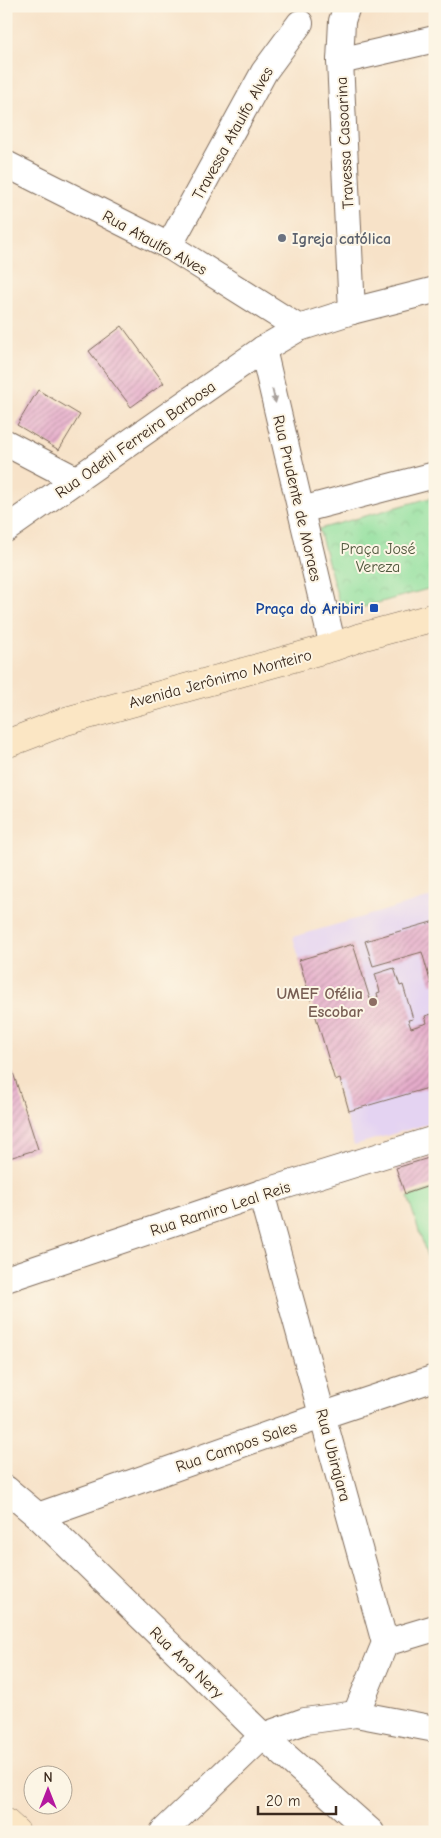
<svg xmlns="http://www.w3.org/2000/svg" width="441" height="1838" font-family="'Comic Neue',sans-serif">
	<defs>
		<pattern id="park-crowns" width="20" height="18" patternUnits="userSpaceOnUse" patternTransform="scale(1.25)"><rect width="20" height="18" fill="#92e09f"/><path d="M2 6a3 3 0 1 1 6 0M12 15a3 3 0 1 1 6 0" fill="none" stroke="#7fc088"/></pattern>
		<pattern id="building-hatch" width="6" height="6" patternUnits="userSpaceOnUse" patternTransform="scale(1.25)"><rect width="6" height="6" fill="#e5accb"/><path d="M-1 1l2-2M0 6l6-6M5 7l2-2" fill="none" stroke="#bb8ca4"/></pattern>
	</defs>
	<rect width="100%" height="100%" fill="#fcf5e5"/>
	<filter id="ink" filterUnits="userSpaceOnUse"><feTurbulence type="fractalNoise" baseFrequency=".02" numOctaves="2"/><feDisplacementMap in="SourceGraphic" scale="10" xChannelSelector="R" yChannelSelector="G"/><feConvolveMatrix kernelMatrix="1 2 1 2 8 2 1 2 1" color-interpolation-filters="sRGB"/></filter>
	<filter id="wash" filterUnits="userSpaceOnUse"><feTurbulence type="fractalNoise" baseFrequency=".0096" numOctaves="4" result="noise"/><feDisplacementMap in="SourceGraphic" scale="20" xChannelSelector="R" yChannelSelector="G"/><feGaussianBlur stdDeviation="1.12" result="paint"/><feColorMatrix in="noise" values="0 0 0 0 0 0 0 0 0 0 0 0 0 0 0 0 0 1.4 0 .05"/><feComposite in="paint" operator="in"/></filter>
	<g filter="url(#wash)">
		<rect width="100%" height="100%" fill="#f7e2c8"/>
		<path fill="#e4d3f2" d="M435 896V1122L354 1145 293 937Z"/>
		<path fill="url(#park-crowns)" stroke="#66855e" d="M433 497 435 504V587L342 613 319 529Z"/>
		<path fill="#92e09f" stroke="#66855e" d="M435 1188V1281L408 1197Z"/>
		<g id="blocks">
			<g fill="url(#building-hatch)">
				<path d="M122 326 164 383 131 407 89 351Z"/>
				<path d="M38 390 80 415 59 450 17 425Z"/>
				<path d="M435 921V983L431 984 422 952 373 966 365 941Z"/>
				<path d="M353 944 370 999 378 997 377 993 380 992 375 974 394 968 400 986 403 985 413 1019 408 1020 411 1028 427 1023 425 1016 435 1013V1086L349 1111 340 1079 335 1081 299 960Z"/>
				<path d="M6 1051 38 1149 6 1159Z"/>
				<path d="M435 1156V1184L405 1194 396 1168Z"/>
			</g>
		</g>
	</g>
	<g filter="url(#ink)">
		<use href="#blocks" fill-opacity="0" stroke="#7d6a5a" stroke-width="1"/>
		<g fill="none" stroke-linecap="round" stroke-linejoin="round">
			<defs>
				<g id="street">
					<path d="M347 6 342 21 340 61 352 311"/>
					<path d="M340 61 435 39"/>
					<path d="M6 164 169 246 299 328"/>
					<path d="M169 246 264 72 300 23"/>
					<path d="M263 349 333 647"/>
					<path d="M6 443 77 480"/>
					<path d="M301 510 435 475"/>
					<path d="M6 529 263 349 299 328 352 311 435 290"/>
					<path d="M261 1193 385 1643 356 1714"/>
					<path d="M6 1279 261 1193 435 1139"/>
					<path d="M6 1489 38 1516 263 1736 371 1832"/>
					<path d="M38 1516 324 1415 435 1378"/>
					<path d="M385 1643 435 1628"/>
					<path d="M163 1832 263 1736 305 1721 356 1714 435 1729"/>
				</g>
				<g id="secondary">
					<path d="M6 744 66 721 333 647 361 637 435 617"/>
					<path d="M6 1823 16 1832"/>
				</g>
			</defs>
			<use href="#street" stroke="#7d6a5a" stroke-width="28"/>
			<use href="#secondary" stroke="#7d6a5a" stroke-width="29"/>
			<use href="#street" stroke="#fff" stroke-width="26"/>
			<use href="#secondary" stroke="#fbe6c4" stroke-width="28"/>
		</g>
		<defs><path id="oneway-solid" d="M-6-.8H1V-3.2L6.5 0L1 3.2V.8H-6Z" transform="scale(1.25)"/></defs>
		<use fill="#a79f9a" href="#oneway-solid" transform="translate(274 396) rotate(77)"/>
	</g>
	<circle fill="#6b7280" stroke="#fcf5e5" stroke-width="2" cx="282" cy="238" r="5"/>
	<rect fill="#1a4fb4" stroke="#fcf5e5" stroke-width="2" x="369" y="603" width="10" height="10" rx="2.5"/>
	<circle fill="#8d6e63" stroke="#fcf5e5" stroke-width="2" cx="373" cy="1002" r="5"/>
	<g text-anchor="middle" stroke-width="4" stroke-linejoin="round" paint-order="stroke">
		<g font-size="16" fill="#3b2a1e" stroke="#fcf5e5">
			<text transform="translate(232 133) rotate(-61)" y="6">Travessa Ataulfo Alves</text>
			<text transform="translate(344 143) rotate(-93)" y="6">Travessa Casoarina</text>
			<text transform="translate(155 242) rotate(29)" y="6">Rua Ataulfo Alves</text>
			<text transform="translate(135 439) rotate(-35)" y="6">Rua Odetil Ferreira Barbosa</text>
			<text transform="translate(298 498) rotate(77)" y="6">Rua Prudente de Moraes</text>
			<text transform="translate(220 678) rotate(-15)" y="6">Avenida Jerônimo Monteiro</text>
			<text transform="translate(220 1208) rotate(-18)" y="6">Rua Ramiro Leal Reis</text>
			<text transform="translate(236 1446) rotate(-19)" y="6">Rua Campos Sales</text>
			<text transform="translate(334 1455) rotate(75)" y="6">Rua Ubirajara</text>
			<text transform="translate(187 1662) rotate(44)" y="6">Rua Ana Nery</text>
		</g>
		<g font-size="16" font-weight="bold" fill="#5b616d" stroke="#fcf5e5" text-anchor="start">
			<text x="292" y="244">Igreja católica</text>
		</g>
		<g font-size="16" fill="#51583e" stroke="#fcf5e5">
			<text x="378" y="554">Praça José<tspan x="378" dy="18">Vereza</tspan></text>
		</g>
		<g font-size="16" font-weight="bold" fill="#164399" stroke="#fcf5e5" text-anchor="end">
			<text x="364" y="614">Praça do Aribiri</text>
		</g>
		<g font-size="16" font-weight="bold" fill="#785e54" stroke="#fcf5e5" text-anchor="end">
			<text x="363" y="999">UMEF Ofélia<tspan x="363" dy="18">Escobar</tspan></text>
		</g>
	</g>
	<rect width="441" height="1838" fill="none" stroke="#fcf5e5" stroke-width="25"/>
	<g transform="translate(48 1790)"><circle r="24" fill="#fcf5e5" stroke="#afa495"/>
	<path d="M0-4L9 19L0 12L-9 19Z" fill="#b5179e"/>
	<text y="-8" font-size="14" font-weight="bold" text-anchor="middle" fill="#3b2a1e">N</text>
	</g>
	<path d="M258 1806v8h78v-8" fill="none" stroke="#3b2a1e" stroke-width="2.5"/>
	<text x="266" y="1806" font-size="15" fill="#3b2a1e" stroke="#fcf5e5" stroke-width="4" paint-order="stroke">20 m</text>
</svg>
